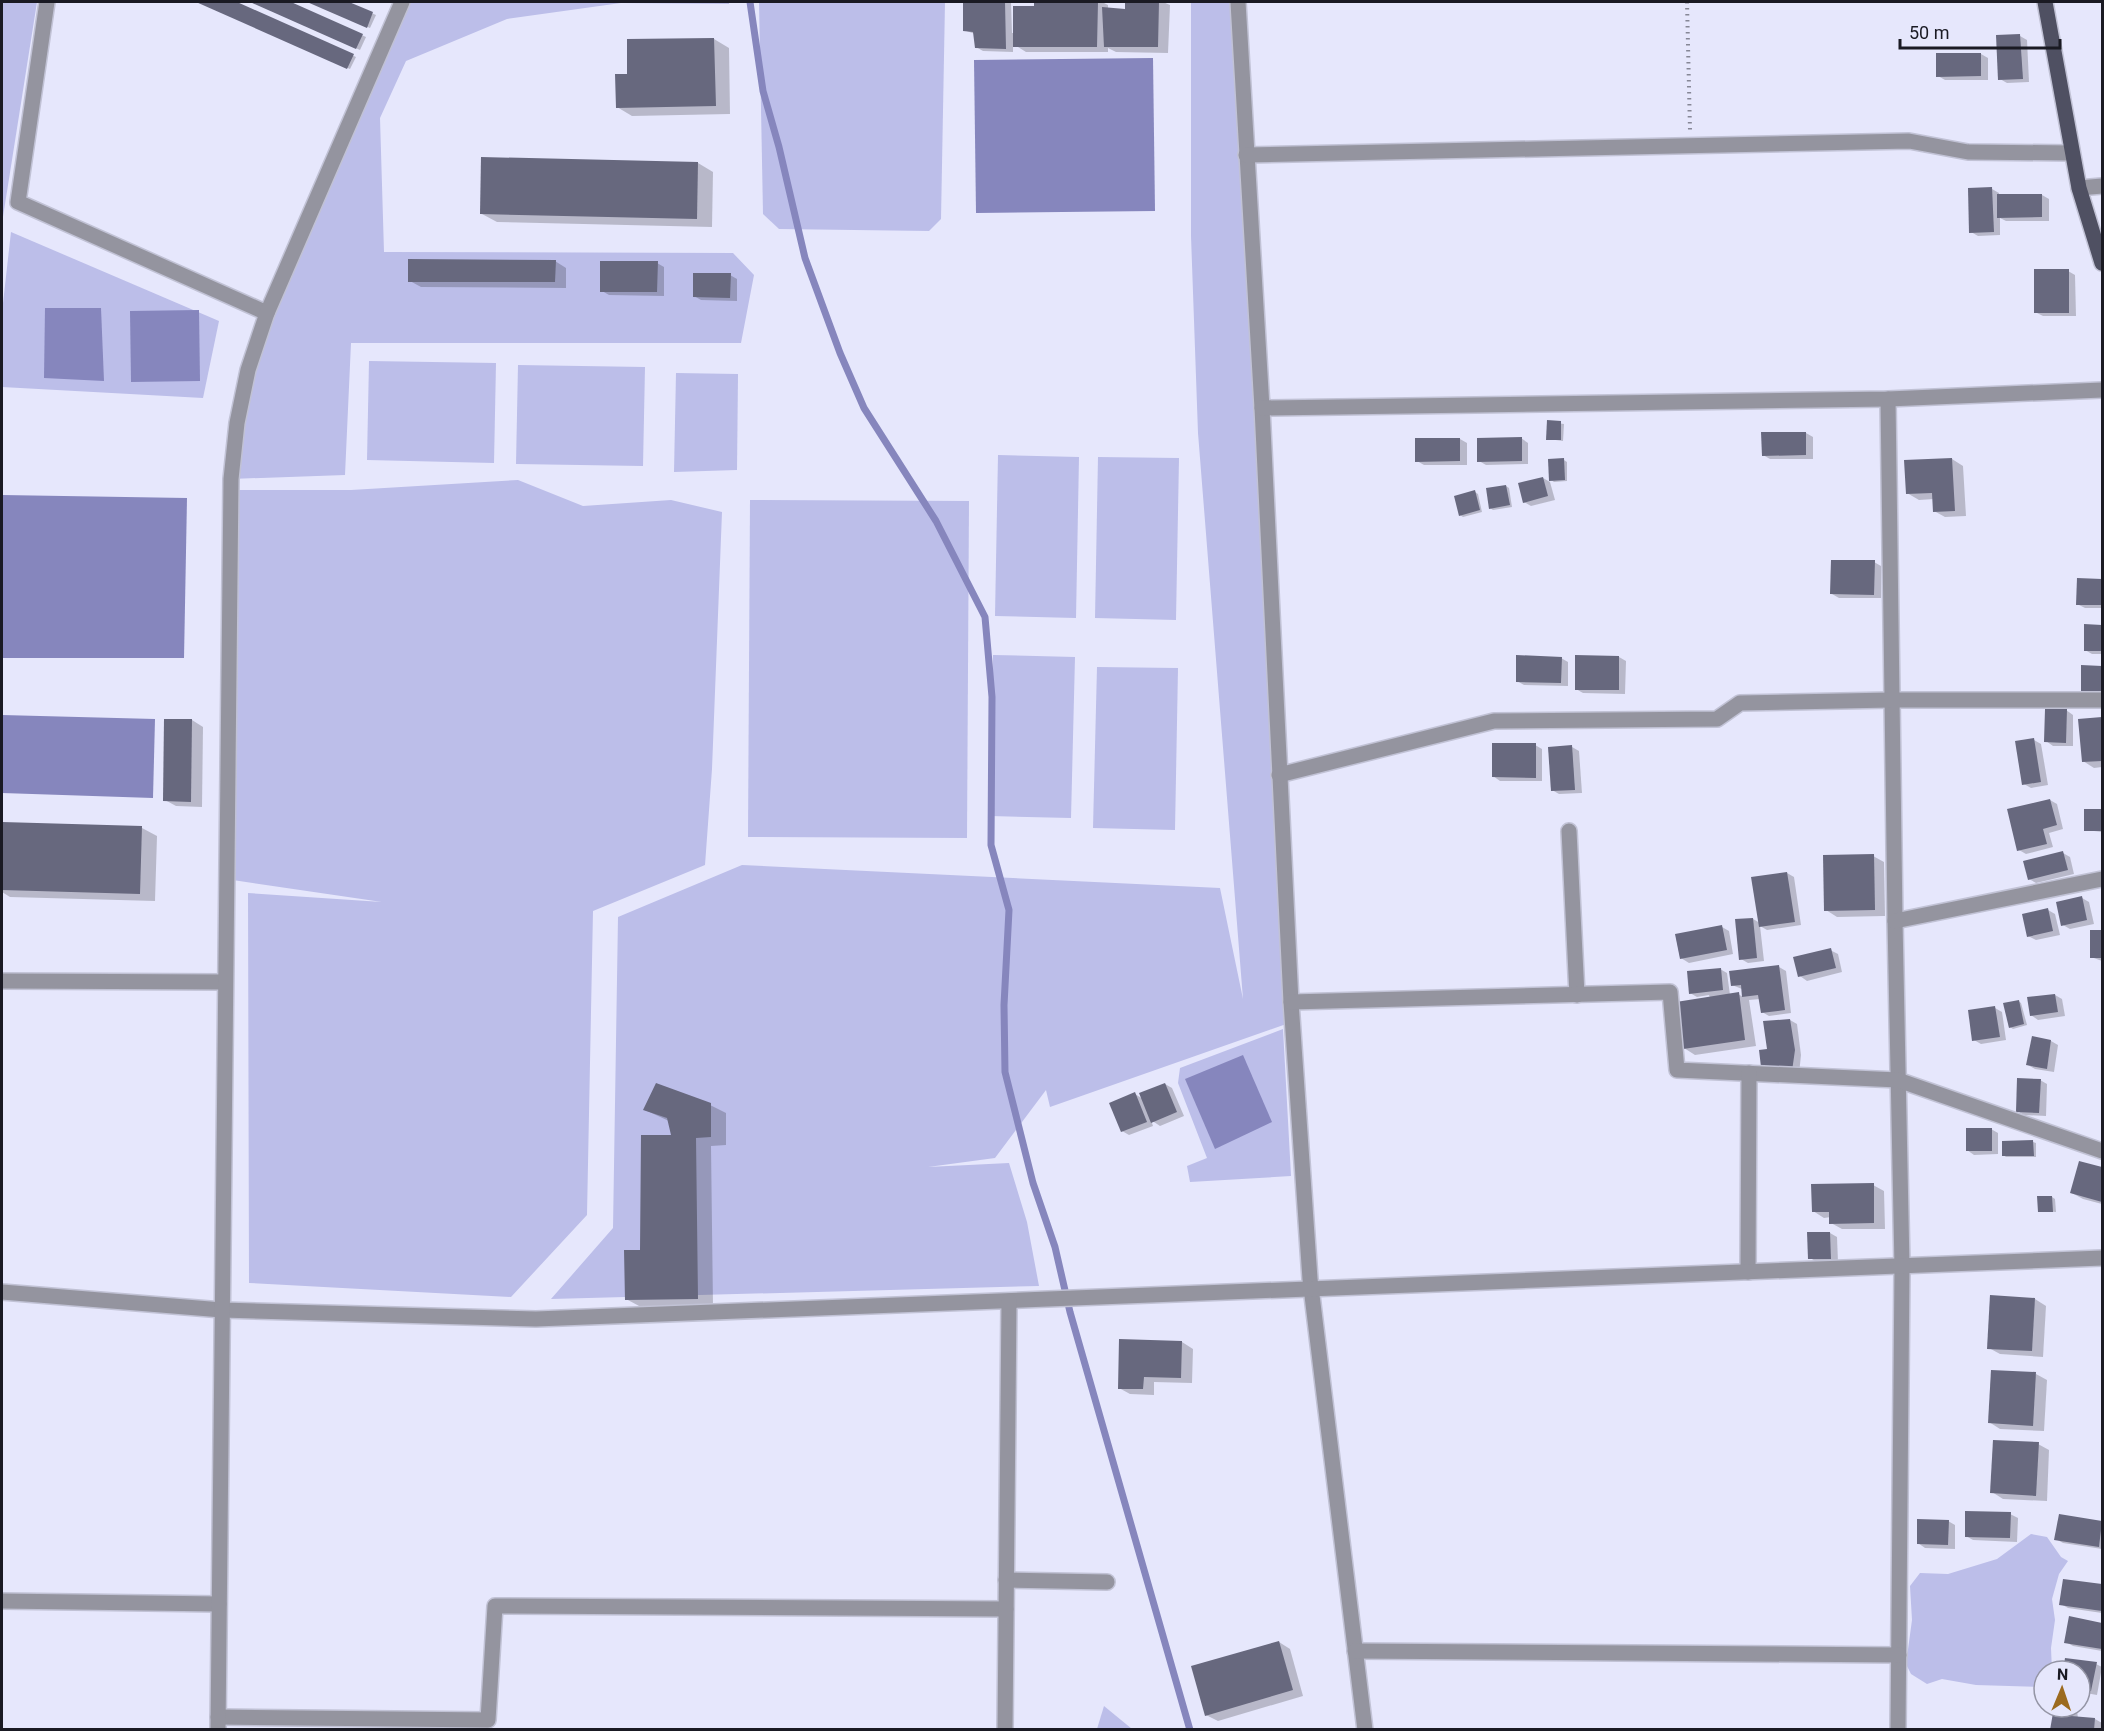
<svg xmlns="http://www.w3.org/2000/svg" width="2104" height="1731" font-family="Roboto,sans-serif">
	<rect width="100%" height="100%" fill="#e6e7fc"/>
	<g fill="#bcbee9">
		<path d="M2 2H37L2 223Z"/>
		<path d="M402 2H729V4L621 3 507 19 406 61 380 118 384 252 733 253 754 275 741 343H351L345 475 231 479 255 350Z"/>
		<path d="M759 2H945L941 219 929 231 779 229 763 214Z"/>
		<path d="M1191 2H1232L1292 1022 1050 1107 1046 1090 995 1158 928 1167 1009 1163 1027 1222 1039 1286 551 1299 613 1228 618 917 742 865 1220 888 1243 999 1198 433 1191 236Z"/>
		<path d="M11 232 219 321 203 398 2 387V312Z"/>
		<path d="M369 361 496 363 494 463 367 460Z"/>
		<path d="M518 365 645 367 643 466 516 464Z"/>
		<path d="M676 373 738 374 737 470 674 472Z"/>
		<path d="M998 455 1079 457 1076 618 995 616Z"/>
		<path d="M1098 457 1179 458 1176 620 1095 618Z"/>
		<path d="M518 480 583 506 671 500 722 512 712 769 705 865 593 911 587 1215 511 1297 249 1283 248 893 382 902 226 879 230 490H351Z"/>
		<path d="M750 500 969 501 967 838 748 837Z"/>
		<path d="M993 655 1075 657 1071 818 990 816Z"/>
		<path d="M1097 667 1178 668 1175 830 1093 828Z"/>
		<path d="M1283 1029 1291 1176 1190 1182 1187 1166 1207 1158 1178 1083 1180 1068Z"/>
		<path d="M2031 1534 2047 1537 2061 1557 2068 1561 2059 1574 2052 1599 2055 1620 2051 1648 2052 1671H2044V1687L1976 1685 1942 1679 1927 1684 1911 1674 1906 1664 1912 1620 1910 1586 1920 1573 1948 1574 1997 1559Z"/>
		<path d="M1104 1706 1132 1729H1097Z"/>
	</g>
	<g fill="#8686bd">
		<path d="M1153 58 1155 211 976 213 974 60Z"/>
		<path d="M45 308H101L104 381 44 378Z"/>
		<path d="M199 310 200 381 131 382 130 311Z"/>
		<path d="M2 495 187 498 184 658H2Z"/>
		<path d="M2 715 155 719 153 798 2 793Z"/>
		<path d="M1243 1055 1272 1122 1215 1149 1185 1079Z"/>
	</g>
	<g fill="#0003">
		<path d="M198 2H234L356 57 350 69Z"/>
		<path d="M252 2H287L366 37 360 50Z"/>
		<path d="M310 2H345L376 15 370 28Z"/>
		<path d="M964 2H1011L1012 33H1015L1035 8V2H1102L1108 5V9L1126 10V2H1163L1170 5 1168 53 1116 52 1108 48V52H1026L1013 44V52L983 51 976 47 975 34 964 30Z"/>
		<path d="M2020 36 2027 40 2029 82 2007 83 2000 79Z"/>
		<path d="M714 39 729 48 730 114 632 116 617 107 629 75 628 41Z"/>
		<path d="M1981 54 1988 58V80H1945L1938 76Z"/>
		<path d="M698 163 713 172 712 227 497 222 482 214Z"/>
		<path d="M1992 189 1999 193V195H2042L2049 199V221H2006L2000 218V235L1978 236 1971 232Z"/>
		<path d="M555 261 566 268V288L421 287 410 281Z"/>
		<path d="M657 263 664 267V296L609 295 602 291Z"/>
		<path d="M2068 271 2075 275 2076 316H2043L2035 312Z"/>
		<path d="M730 275 737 279V301L701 300 694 296Z"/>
		<path d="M1549 422 1564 424 1563 441 1548 439Z"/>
		<path d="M1806 433 1813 437V459H1770L1763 455Z"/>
		<path d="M1521 438 1528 443V464L1486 465 1479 461Z"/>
		<path d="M1460 439 1467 443V465H1424L1417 461Z"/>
		<path d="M1952 459 1963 466 1966 516 1945 517 1934 511V499L1919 500 1907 493Z"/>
		<path d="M1564 460 1567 462V481L1554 482 1551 480Z"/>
		<path d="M1543 478 1550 482 1555 500 1531 506 1524 502Z"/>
		<path d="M1506 486 1509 488 1512 507 1493 510 1490 508Z"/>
		<path d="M1475 492 1478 494 1482 512 1463 517 1460 515Z"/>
		<path d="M1874 562 1881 566V598H1839L1832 594Z"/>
		<path d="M2078 580H2102V608H2085L2077 604Z"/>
		<path d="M2086 626H2102V654H2092L2085 650Z"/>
		<path d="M1619 657 1626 661 1625 694 1583 693 1576 689Z"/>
		<path d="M1561 658 1568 662V686L1524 685 1517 681Z"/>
		<path d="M2066 710 2073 715V746H2053L2046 741Z"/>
		<path d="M2102 718V767L2094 768 2083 761 2080 720Z"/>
		<path d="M192 720 203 727 202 807 176 806 165 800Z"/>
		<path d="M2034 740 2041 744 2048 785 2031 788 2024 784Z"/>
		<path d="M1535 745 1542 749V781H1500L1493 776Z"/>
		<path d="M1572 747 1579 751 1582 793 1559 794 1552 790Z"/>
		<path d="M2050 800 2057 804 2063 829 2049 833 2053 847 2026 854 2019 850Z"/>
		<path d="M2086 811H2102V832L2086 830Z"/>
		<path d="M2 823 142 828 157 836 155 901 10 897 2 892Z"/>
		<path d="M2063 853 2070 857 2074 874 2036 883 2029 879Z"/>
		<path d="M1873 856 1884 862 1885 916 1837 917 1826 910Z"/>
		<path d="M1787 873 1794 877 1801 925 1767 930 1760 926 1764 961 1748 963 1741 959 1753 919 1760 923Z"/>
		<path d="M2082 898 2089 902 2094 924 2070 929 2063 925Z"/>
		<path d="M2048 910 2055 914 2060 935 2036 940 2028 936Z"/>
		<path d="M1722 927 1729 931 1733 954 1689 963 1681 958Z"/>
		<path d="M2091 932H2102V961L2091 957Z"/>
		<path d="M1830 950 1838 954 1842 972 1807 981 1800 976Z"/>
		<path d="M1779 967 1786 971 1791 1013 1769 1016 1762 1012 1760 999 1749 1000 1756 1046 1695 1055 1684 1048 1710 998 1709 995 1697 997 1690 993 1720 969 1727 973 1730 995 1738 994 1743 997 1742 989 1732 985Z"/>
		<path d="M2055 995 2062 999 2065 1016 2038 1020 2031 1015Z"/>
		<path d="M2018 1001 2021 1003 2027 1025 2013 1029 2010 1027Z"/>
		<path d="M1995 1008 2002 1012 2006 1040 1981 1044 1974 1040Z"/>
		<path d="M1790 1020 1797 1024 1801 1055 1799 1074 1769 1050Z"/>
		<path d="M2033 1038 2051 1041 2058 1045 2054 1072 2035 1069 2028 1065Z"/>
		<path d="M2040 1080 2047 1084 2046 1116 2024 1115 2017 1111Z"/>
		<path d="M1165 1084 1172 1088 1184 1116 1160 1126 1151 1120 1153 1126 1129 1135 1122 1131 1135 1094 1143 1099Z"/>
		<path d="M710 1105 726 1113V1145L711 1146 713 1306 641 1307 626 1299 673 1137 669 1121 645 1110Z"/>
		<path d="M1991 1129 1998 1133V1154L1974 1155 1967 1150Z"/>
		<path d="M2033 1142 2036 1143V1157H2006L2003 1155Z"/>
		<path d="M2080 1162 2102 1168V1204L2083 1199 2072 1193Z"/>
		<path d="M1873 1185 1884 1191 1885 1229H1842L1831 1223V1217L1824 1218 1813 1211Z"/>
		<path d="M2052 1197 2055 1199 2056 1212 2039 1211Z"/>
		<path d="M1830 1233 1837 1237 1838 1262H1817L1810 1258Z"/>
		<path d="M2035 1299 2046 1306 2043 1357 2000 1354 1989 1348Z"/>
		<path d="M1182 1342 1193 1349 1192 1383 1154 1382V1395L1130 1394 1119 1388Z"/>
		<path d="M2036 1374 2047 1380 2044 1431 2000 1429 1989 1422Z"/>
		<path d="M2038 1444 2049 1450 2047 1501 2003 1499 1992 1492Z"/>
		<path d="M2010 1514 2018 1518 2017 1542 1973 1540 1966 1536Z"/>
		<path d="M2060 1516 2102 1522V1549L2063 1543 2056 1539Z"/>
		<path d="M1948 1521 1955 1525V1549L1925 1548 1918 1543Z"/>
		<path d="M2064 1580 2102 1586V1613L2068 1608 2061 1604Z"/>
		<path d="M2070 1618 2102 1624V1651L2073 1646 2066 1642Z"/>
		<path d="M1279 1642 1290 1649 1303 1696 1218 1721 1206 1715Z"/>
		<path d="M2096 1664 2102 1667 2097 1695 2080 1692V1671H2064Z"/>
		<path d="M2070 1707 2077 1711 2078 1718 2095 1719 2102 1723V1730H2052Z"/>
	</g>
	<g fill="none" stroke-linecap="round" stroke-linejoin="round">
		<path stroke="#8686bd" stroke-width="7" d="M750 2 763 91 779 147 805 258 840 353 864 408 936 521 985 617 992 697 991 845 1009 910 1004 1005 1005 1072 1033 1183 1055 1247 1070 1312 1190 1730"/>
	</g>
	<g fill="#67687e">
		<path d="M196 2H237L354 54 347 69Z"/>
		<path d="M250 2H291L363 34 356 49Z"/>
		<path d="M307 2H349L373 12 367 28Z"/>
		<path d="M963 2H1005L1006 49 975 48 973 32 963 31Z"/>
		<path d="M1034 2H1098L1097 47H1013V6H1034Z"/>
		<path d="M1125 2H1159L1158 47H1104L1102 7 1125 9Z"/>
		<path d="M2020 34 2023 79 1998 80 1996 35Z"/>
		<path d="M714 38 716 106 616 108 615 74H627V39Z"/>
		<path d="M1936 53H1981V76L1936 77Z"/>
		<path d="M481 157 698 162 697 219 480 214Z"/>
		<path d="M1992 187 1994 232 1969 233 1968 188Z"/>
		<path d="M1997 194H2042V217L1997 218Z"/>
		<path d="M408 259 556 260 555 282H408Z"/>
		<path d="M600 261H658L657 292H600Z"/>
		<rect x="2034" y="269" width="35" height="44"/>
		<path d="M693 273H731L730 298 693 297Z"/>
		<path d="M1547 420 1561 421V440H1546Z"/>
		<path d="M1761 432H1806V455L1762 456Z"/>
		<path d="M1522 437V461L1477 462V438Z"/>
		<path d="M1415 438H1460V461L1415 462Z"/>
		<path d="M1564 458 1565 480 1549 481 1548 459Z"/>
		<path d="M1952 458 1955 511 1933 512 1932 493 1906 494 1904 460Z"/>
		<path d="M1543 477 1548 496 1523 503 1518 483Z"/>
		<path d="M1506 485 1510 505 1489 509 1486 488Z"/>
		<path d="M1475 490 1480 510 1459 516 1454 496Z"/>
		<path d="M1831 560H1875L1874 595 1830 594Z"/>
		<path d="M2077 578 2102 579V605H2076Z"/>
		<path d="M2084 624 2102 625V651H2084Z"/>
		<path d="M1516 655 1562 657 1561 683 1516 682Z"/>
		<path d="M1575 655 1619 656V690H1575Z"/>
		<path d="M2081 665 2102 666V693L2081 692Z"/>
		<path d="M2045 709H2067L2066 743 2044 742Z"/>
		<path d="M2102 717V761L2082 762 2078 719Z"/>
		<path d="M164 719H192L191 802 163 801Z"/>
		<path d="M2034 738 2041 782 2022 785 2015 741Z"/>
		<path d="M1492 743H1536V778L1492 777Z"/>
		<path d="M1572 745 1575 790 1551 791 1548 747Z"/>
		<path d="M2050 799 2057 825 2043 829 2047 844 2017 851 2007 809Z"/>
		<rect x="2084" y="809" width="18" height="22"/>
		<path d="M2 822 142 826 140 894 2 890Z"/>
		<path d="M2063 851 2068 870 2028 880 2023 861Z"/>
		<path d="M1874 854 1875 910 1824 911 1823 855Z"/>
		<path d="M1787 872 1795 922 1759 927 1751 877Z"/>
		<path d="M2082 896 2087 920 2061 926 2056 902Z"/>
		<path d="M2048 908 2053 931 2027 937 2022 914Z"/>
		<path d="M1753 918 1757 958 1739 960 1735 919Z"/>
		<path d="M1722 925 1727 950 1680 959 1675 934Z"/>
		<rect x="2090" y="930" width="12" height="28"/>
		<path d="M1831 948 1836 968 1798 977 1793 957Z"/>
		<path d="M1779 965 1785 1010 1761 1013 1758 995 1742 997 1741 985 1731 986 1729 971Z"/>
		<path d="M1721 968 1723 990 1689 994 1687 971Z"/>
		<path d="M1739 992 1745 1040 1683 1049 1676 1002Z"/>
		<path d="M2055 994 2058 1012 2030 1016 2027 997Z"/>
		<path d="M2019 1000 2024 1024 2009 1028 2003 1003Z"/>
		<path d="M1995 1006 2000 1037 1972 1041 1968 1010Z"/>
		<path d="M1790 1019 1795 1050 1792 1071 1761 1067 1759 1050 1767 1049 1763 1021Z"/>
		<path d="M2032 1036 2051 1040 2047 1069 2026 1065Z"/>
		<path d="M2017 1078 2041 1079 2039 1113 2016 1112Z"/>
		<path d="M656 1083 711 1103V1137L696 1138 698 1299 625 1300 624 1250H640L641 1135H671L667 1118 643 1110Z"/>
		<path d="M1165 1083 1177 1112 1151 1123 1139 1093Z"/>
		<path d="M1135 1092 1147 1122 1121 1132 1109 1103Z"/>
		<rect x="1966" y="1128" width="26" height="23"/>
		<path d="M2033 1140 2034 1156H2002V1141Z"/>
		<path d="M2079 1161 2102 1167V1202L2070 1193Z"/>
		<path d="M1874 1183V1223L1829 1224V1212H1812L1811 1184Z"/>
		<path d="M2037 1196H2052L2053 1212H2038Z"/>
		<path d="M1807 1232H1830L1831 1259H1808Z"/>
		<path d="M1990 1295 2035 1298 2032 1351 1987 1349Z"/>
		<path d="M1119 1339 1182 1341 1181 1378 1144 1377 1143 1389H1118Z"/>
		<path d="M1991 1370 2036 1372 2033 1426 1988 1423Z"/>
		<path d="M1993 1440 2039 1442 2036 1496 1990 1493Z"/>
		<path d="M1965 1511 2011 1512 2010 1538 1965 1537Z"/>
		<path d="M2059 1514 2102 1521 2099 1547 2054 1540Z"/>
		<path d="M1917 1519 1949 1520 1948 1545 1917 1544Z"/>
		<path d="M2063 1579 2102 1584V1611L2059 1605Z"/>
		<path d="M2069 1616 2102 1623V1649L2064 1643Z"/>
		<path d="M1279 1641 1293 1690 1205 1716 1191 1666Z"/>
		<path d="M2065 1658 2097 1662 2091 1691 2080 1690V1671H2063Z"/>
		<path d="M2054 1707H2070L2071 1716 2095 1718 2094 1730H2050Z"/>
	</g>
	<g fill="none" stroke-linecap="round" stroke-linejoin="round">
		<defs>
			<g id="minor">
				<path d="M47 2 18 202 267 313"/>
				<path d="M1238 2 1262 408 1291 1002 1310 1279 1365 1730"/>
				<path d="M1246 155 1909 141 1968 152 2072 153"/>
				<path d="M2079 188 2102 186"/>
				<path d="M1888 399 1895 921 1902 1266 1898 1730"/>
				<path d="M1262 408 1888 399 2102 390"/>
				<path d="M1279 775 1494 721 1717 719 1740 703 1891 700H2102"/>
				<path d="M1569 831 1577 995"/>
				<path d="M1895 921 2102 879"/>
				<path d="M2 981 225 982"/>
				<path d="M1291 1002 1670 992 1677 1070 1898 1080 2102 1151"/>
				<path d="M1748 1272 1749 1073"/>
				<path d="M2 1292 222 1310 536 1319 2102 1258"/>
				<path d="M1006 1580 1107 1582"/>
				<path d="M2 1601 219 1604"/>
				<path d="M1355 1651 1899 1655"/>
				<path d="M218 1717 488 1720 495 1606 1006 1609"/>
				<path d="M218 1730 231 479 237 423 248 370 267 313 402 2"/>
				<path d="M1005 1730 1009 1301"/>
			</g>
			<path id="major" d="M2045 2 2079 188 2102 263"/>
		</defs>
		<use href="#minor" stroke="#c1c2d5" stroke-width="18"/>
		<use href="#major" stroke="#c1c2d5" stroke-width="18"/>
		<path stroke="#868796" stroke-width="4" stroke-dasharray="1.5 4.5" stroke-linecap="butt" d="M1687 2 1690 130"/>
		<use href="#minor" stroke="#94949f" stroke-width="15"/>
		<use href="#major" stroke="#4f5062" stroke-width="15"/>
	</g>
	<rect width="2104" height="1731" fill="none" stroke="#1a1a23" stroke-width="6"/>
	<g transform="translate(2062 1689) rotate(2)"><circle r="28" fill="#e6e7fc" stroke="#9495a5" stroke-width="1.5"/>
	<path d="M0-4.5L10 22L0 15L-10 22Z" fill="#9c6b1f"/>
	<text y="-9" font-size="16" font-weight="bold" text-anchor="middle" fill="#1a1a23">N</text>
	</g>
	<path d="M1900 39v9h160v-9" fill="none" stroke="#1a1a23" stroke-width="3"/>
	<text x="1909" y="39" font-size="18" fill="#1a1a23" stroke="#e6e7fc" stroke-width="4.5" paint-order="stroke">50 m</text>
</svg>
